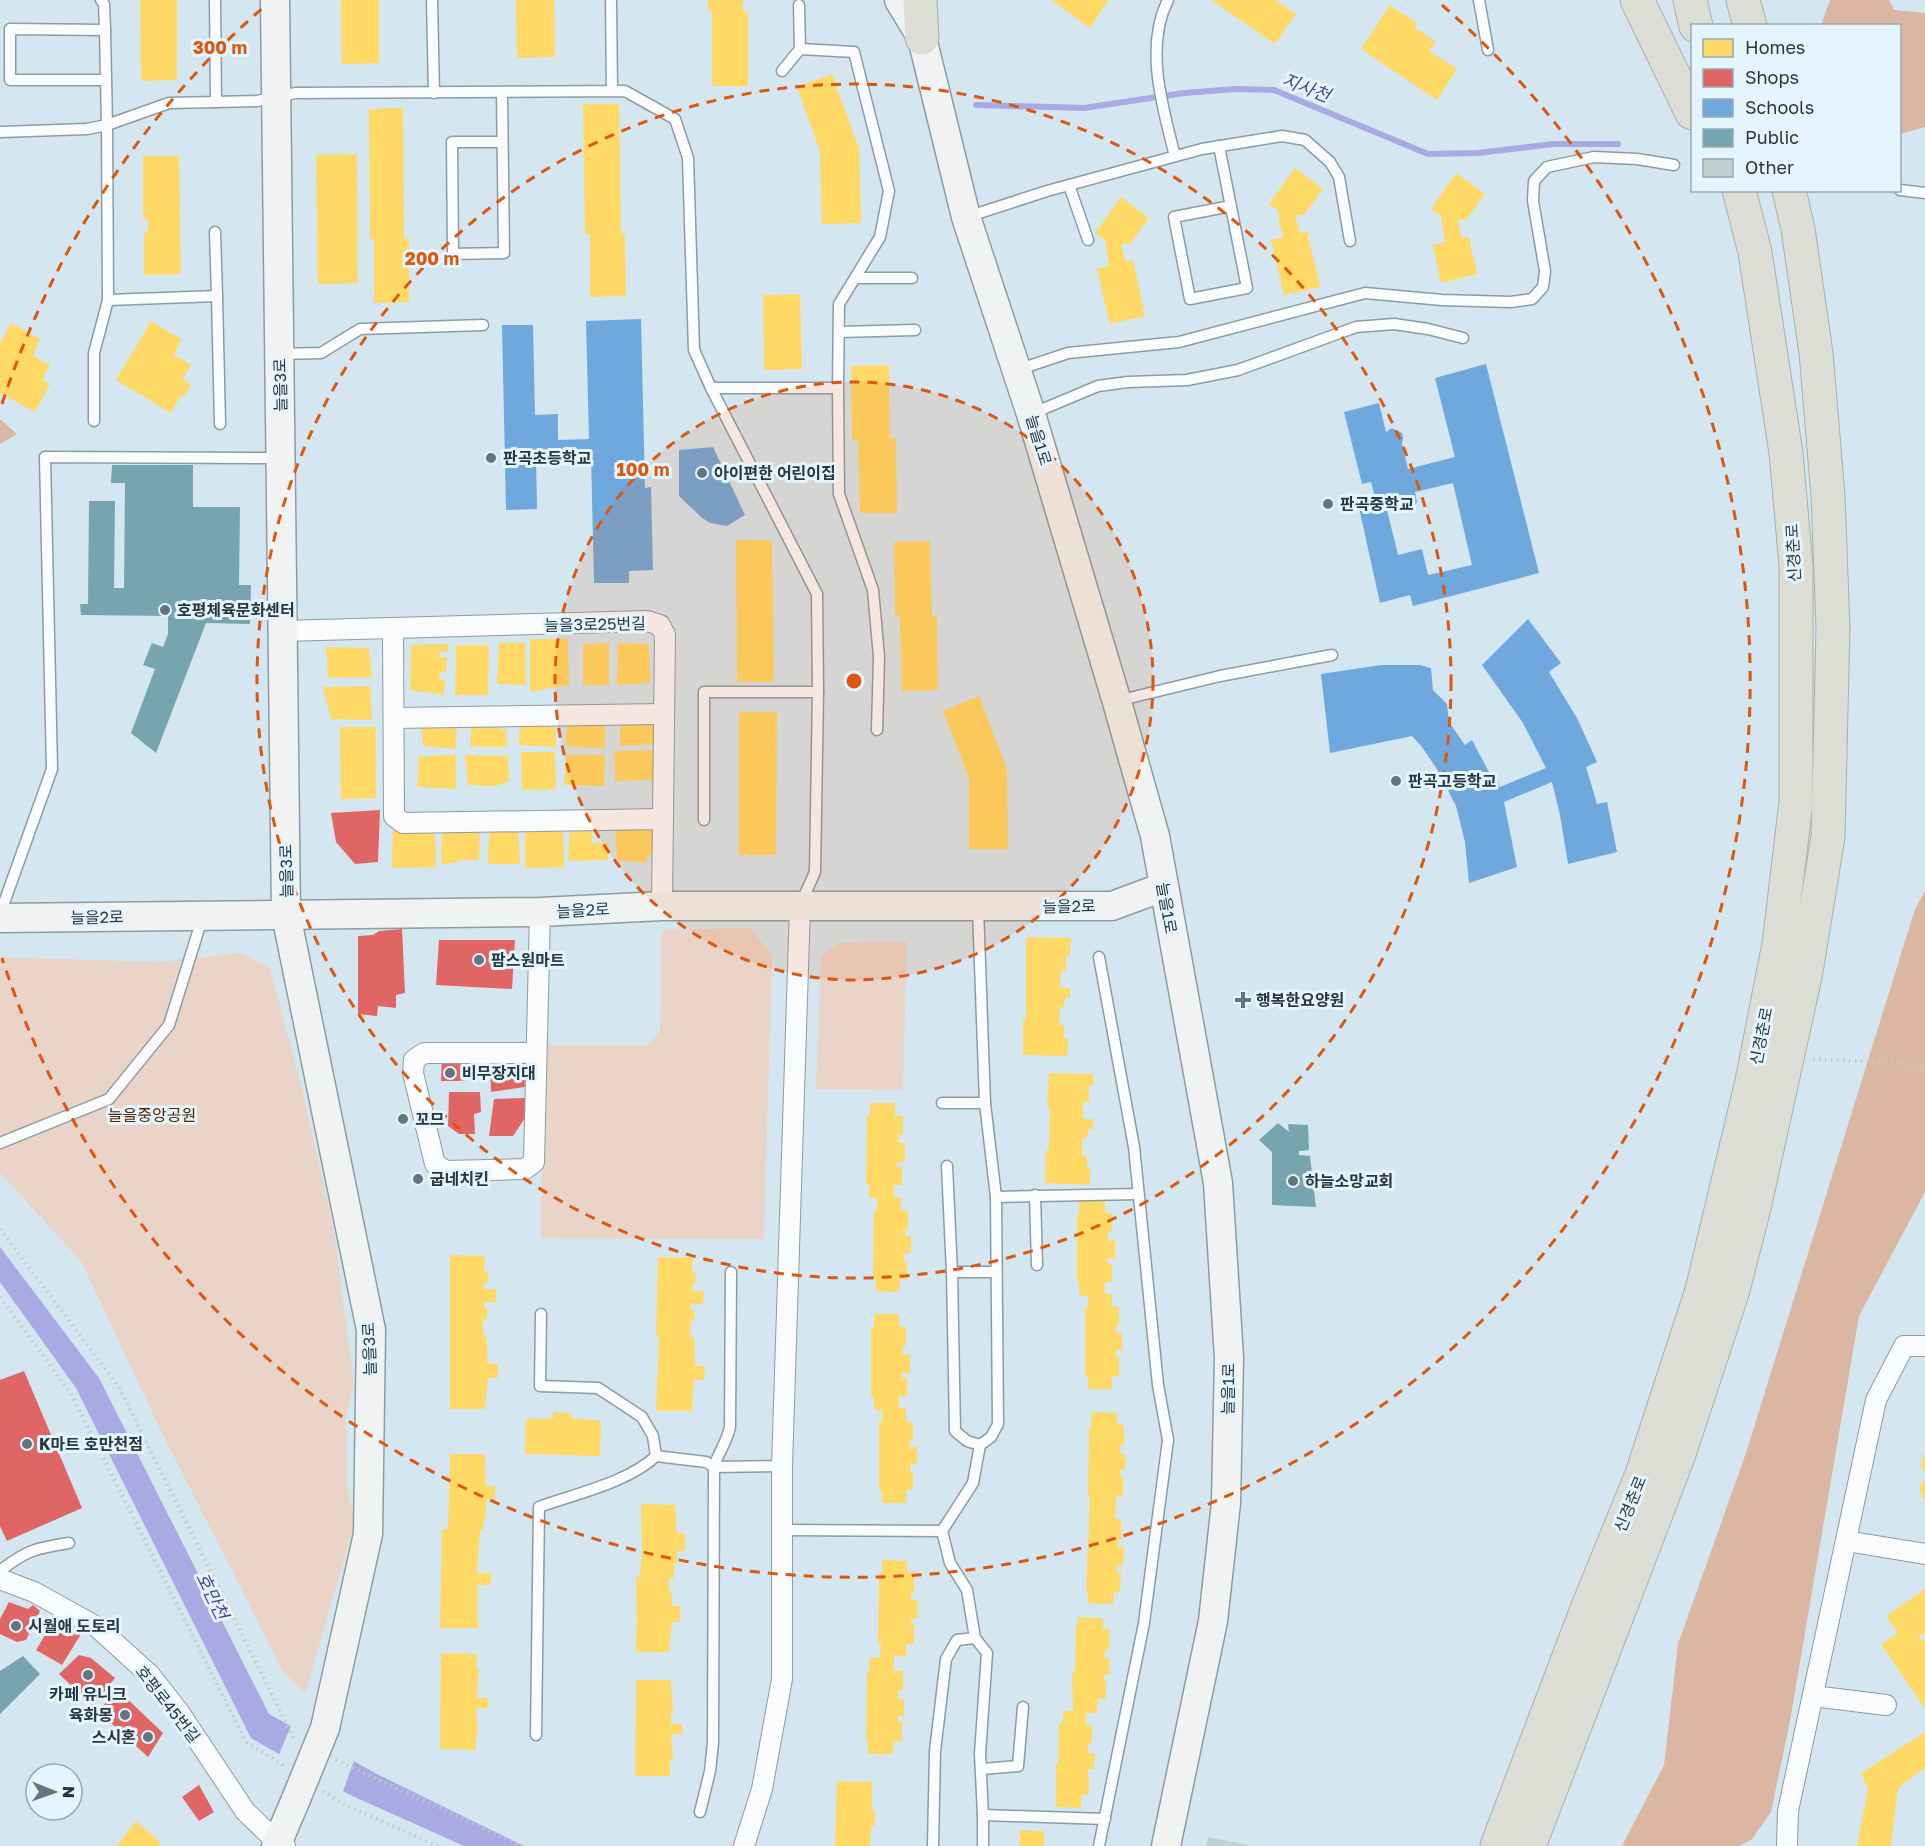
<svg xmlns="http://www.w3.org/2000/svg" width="1925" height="1846" font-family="'Golos Text','Noto Sans KR',sans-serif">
	<rect width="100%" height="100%" fill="#d4e7f0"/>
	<g fill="#ead4c8">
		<path d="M750 928 772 955 764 1239 541 1238 544 1045H647L660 1031 662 930Z"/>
		<path d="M907 942 903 1090 816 1089 821 955 841 943Z"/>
		<path d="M241 953 270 968 302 1089 334 1232 354 1383 346 1418 347 1486 355 1522 305 1694 282 1670 160 1429 81 1261 0 1173V957L160 962Z"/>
	</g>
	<g fill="#dbb6a2">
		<path d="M1830 0H1889L1894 10 1925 13V127L1900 134V26L1821 25Z"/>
		<path d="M0 419 17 434 0 444Z"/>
		<path d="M1925 891V1192L1859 1316 1790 1721 1771 1812 1752 1839 1740 1846H1622L1664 1765 1678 1644 1746 1453 1915 909Z"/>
	</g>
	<path fill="#a9a9e3" d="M0 1247 99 1378 269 1714 375 1773 524 1846H464L348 1794 251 1738 76 1388 0 1282Z"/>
	<path fill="#d4e7f0" d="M292 1723 355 1758 342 1794 278 1757Z"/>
	<g fill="#ffd966">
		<path d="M140 0H177V80L141 81Z"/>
		<path d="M341 0H379V63L342 64Z"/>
		<path d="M516 0H554L555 57 517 58Z"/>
		<path d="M708 0H743V12H748V86H712V11H708Z"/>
		<path d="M1051 0H1109L1090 28Z"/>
		<path d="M1211 0H1275L1296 14 1275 44Z"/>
		<path d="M1390 5 1417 23 1414 27 1436 42 1429 51 1457 69 1437 100 1361 49Z"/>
		<path d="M832 74 859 149 861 223 822 224 820 151 797 87Z"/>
		<path d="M583 104H619L621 233 625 234 626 296 590 297V234H585Z"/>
		<path d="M403 108 404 239 409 238V302L374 303V239H370L369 109Z"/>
		<path d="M357 154 358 283 318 284 316 155Z"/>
		<path d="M143 156H179L181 274 144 275V232H148V219H143Z"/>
		<path d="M1295 168 1323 189 1304 215H1295L1300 233 1307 231 1320 287 1284 295 1271 240 1283 237 1279 221V211L1269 204Z"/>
		<path d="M1456 173 1485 194 1466 220H1457L1462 238 1469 237 1477 274 1441 283 1433 245 1445 242 1441 216 1431 209Z"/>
		<path d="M1121 197 1149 218 1130 244H1121L1126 262 1133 260 1145 316 1110 324 1097 269 1109 266 1105 240 1095 233Z"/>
		<path d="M800 294 802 369 764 370 763 295Z"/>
		<path d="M151 321 181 339 174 355 191 365 183 379 191 385 184 396 181 395 171 413 116 380Z"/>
		<path d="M11 323 40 339 33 356 50 365 42 380 50 384 35 412 0 393V343Z"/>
		<path d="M889 365 890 439 896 438 897 513H860L858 440H852L851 366Z"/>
		<path d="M736 540H772L774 682H737Z"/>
		<path d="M930 541 932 616H937L938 690 902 691 900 617H895L894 542Z"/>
		<path d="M530 639H568L569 685 530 692Z"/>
		<path d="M499 643H525L526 685 497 684Z"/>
		<path d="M609 643V685H583V644Z"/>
		<path d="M618 643 649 644 650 683 617 685Z"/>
		<path d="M449 644 448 652 439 651 440 658 447 657 446 672 439 673 440 680H445L444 695 410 690 411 645Z"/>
		<path d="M456 645H489L488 695H455Z"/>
		<path d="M326 647 369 648 372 677 328 678Z"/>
		<path d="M370 686 372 720 331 719 323 687Z"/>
		<path d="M979 696 1007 769 1008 849H969V778L943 711Z"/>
		<path d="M739 712H777L776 855H739Z"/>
		<path d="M620 717 646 718 654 727 656 744 620 746Z"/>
		<path d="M500 719 501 730 506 729 507 747H470L472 721Z"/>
		<path d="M567 719H605V749L566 746Z"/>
		<path d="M421 720H457L456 749 423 746Z"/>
		<path d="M520 720H555L556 747 519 745Z"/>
		<path d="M340 727H376V798L341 799Z"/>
		<path d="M658 750V773L651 780 615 781 614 751Z"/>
		<path d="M521 752H555L556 789 522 790Z"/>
		<path d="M456 755V789L417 787 419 756Z"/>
		<path d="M465 755 508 756 509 781 496 786 468 785Z"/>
		<path d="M566 755H605L604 786 564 785Z"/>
		<path d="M615 824H653L657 843 645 863 617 860Z"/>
		<path d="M563 826 564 867 525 868V827Z"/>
		<path d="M570 826H591L592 843H609L608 860 568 861Z"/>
		<path d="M393 827H435L436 867 392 868Z"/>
		<path d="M442 829H480L479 860H461L455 863 441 864Z"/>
		<path d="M489 829H518L520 864H488Z"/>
		<path d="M1026 937 1071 938 1070 956 1066 955V971H1061L1060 988H1070V998L1065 997 1064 1007H1060L1059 1025H1064V1038H1068L1067 1056 1023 1055V1019H1026Z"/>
		<path d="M1049 1073 1093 1074V1086H1089V1102H1083V1119H1093V1129H1088L1087 1138H1082V1156H1087V1169H1090V1185L1045 1183 1046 1150 1049 1151 1050 1107H1047Z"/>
		<path d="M870 1103H895V1116H903V1135L899 1134 898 1143H905V1162H897V1167H902V1185H894V1197H901V1211H908V1229H905V1236H911V1253H904V1261H907V1279H900L899 1292 876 1291V1279H873L874 1210H877V1198H869V1184H866L867 1116H870Z"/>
		<path d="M1079 1200H1105V1213H1112V1231H1109L1107 1240H1115V1259L1107 1258 1108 1264H1112V1282H1105V1294H1112V1307H1119V1326H1116V1333H1122V1350H1116V1358H1119V1376H1112V1389H1088V1376H1085V1308H1088V1296L1079 1295V1281L1077 1282V1214H1079Z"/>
		<path d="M450 1255 485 1256 484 1271H488V1283H484V1289H496V1302H484V1308H487V1319H483V1335H486L488 1364H498V1378H488L485 1409H450Z"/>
		<path d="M658 1257 693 1258 692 1273H696L695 1285H692V1291H704L703 1304H691V1310H695L694 1321H691L690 1337H694L695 1366H705L704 1380H694L692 1411H656L659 1335H656Z"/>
		<path d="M874 1314H899V1327H906V1346H903L902 1354 910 1355V1373H902V1378H907V1396H899V1408H906V1422H913V1440H910V1447H917V1464H910L911 1472H913V1490H906V1503H882V1491H879V1422H882V1410H874V1396H871V1328H874Z"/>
		<path d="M553 1412 571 1413V1418L601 1421 600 1456 525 1454 526 1419 553 1418Z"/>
		<path d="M1092 1412 1117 1413V1425H1124V1445H1120V1454H1126L1125 1470H1120V1476H1123V1496H1116L1115 1519H1121V1540L1118 1539V1547H1124L1123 1565H1117V1572H1121L1120 1592H1114L1113 1604 1087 1603 1088 1592H1086L1090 1495H1088L1089 1427H1091Z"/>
		<path d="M450 1454H485L486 1486H495V1499H486V1518H484L483 1530H480L477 1573H491V1585H477L478 1628H440L442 1529H448Z"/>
		<path d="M1924 1455H1925V1473L1921 1466Z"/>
		<path d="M1925 1480V1503L1919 1487Z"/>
		<path d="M641 1504 675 1505 677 1533 685 1534V1551H677V1563H674V1578H669V1592H672V1606H680V1622H672L669 1652H636V1629H637L636 1577H640L642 1551Z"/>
		<path d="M882 1560 907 1561V1572H914V1592H911V1600H918L917 1619H911V1624H914V1644H906V1656H894V1670L903 1671V1690H898V1699H904V1716H898V1722H902V1741H893V1754H868V1741H866L867 1672H869L870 1658H880L881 1643H878L879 1574H882Z"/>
		<path d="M1925 1589V1634L1917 1636 1925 1641V1709L1881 1644 1898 1633 1886 1616Z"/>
		<path d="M1078 1617 1103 1618V1629H1110L1109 1649H1106L1104 1658H1110L1109 1675H1104L1103 1681H1106V1699H1098L1097 1713H1086V1725H1092V1743H1088V1753H1095L1094 1769H1088L1087 1777H1089V1795H1082L1081 1808 1056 1807V1764H1058L1059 1723H1063V1711H1073L1072 1672H1075L1076 1625H1078Z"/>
		<path d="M441 1653 477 1654 476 1669H479L477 1698H488V1708H476L478 1735H476V1750L440 1749Z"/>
		<path d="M636 1680H671L673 1713H671V1724H682V1734H671L673 1761H670V1776H635Z"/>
		<path d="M1925 1732V1768L1898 1788 1891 1846H1857L1868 1789 1861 1773Z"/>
		<path d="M837 1781 872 1782V1811H875V1826H871L870 1846H835Z"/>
		<path d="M136 1821 161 1843 158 1846H117Z"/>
		<path d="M1020 1830 1044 1831V1846H1019Z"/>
	</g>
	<g fill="#e06666">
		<path d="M380 810 378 862 355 864 336 842 331 813Z"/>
		<path d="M402 929 405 993 396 995V1008L378 1006 377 1016 358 1014V936L373 935 379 931Z"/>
		<path d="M439 940H515L512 989 436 985Z"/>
		<path d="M514 1055 523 1065 525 1087 491 1092 490 1058Z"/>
		<path d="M483 1056 480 1078 459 1081H441L442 1057Z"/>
		<path d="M449 1092H480L481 1112 474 1114 475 1134H459L448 1126Z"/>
		<path d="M525 1098V1118L513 1136H489L494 1099Z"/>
		<path d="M24 1371 82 1508 7 1541 0 1526V1380Z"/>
		<path d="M9 1602 28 1609 33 1605 40 1611 26 1640 17 1642 0 1634V1619Z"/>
		<path d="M50 1627 68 1637 73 1628 81 1634 62 1665 36 1650Z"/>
		<path d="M79 1655 91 1658 115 1678 93 1706 59 1674Z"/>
		<path d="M118 1690 163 1733 148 1757 98 1711Z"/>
		<path d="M199 1785 214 1812 199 1821 182 1797Z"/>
	</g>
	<g fill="#6fa8dc" fill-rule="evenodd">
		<path d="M641 319 645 488 651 487 653 570 629 571V583H594L591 456 536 457 537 509 506 510 502 325H533L535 415 558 414V440L589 439 586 321Z"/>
		<path d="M1486 364 1539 573 1413 606 1410 595 1380 603 1358 503 1375 498 1371 482 1362 484 1344 412 1379 403 1386 432 1392 428 1402 433 1403 438 1402 444 1408 469 1455 457 1435 378ZM1453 483 1472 565 1428 575 1422 549 1398 555 1387 510 1417 503 1415 492Z"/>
		<path d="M713 447 745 515 727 526 710 523 701 517 679 496V450Z"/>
		<path d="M1528 619 1561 663 1549 672 1577 718 1597 762 1586 767 1597 804 1607 802 1617 852 1568 864 1560 815 1552 782 1504 802 1517 867 1469 883 1465 842 1456 806 1437 769 1422 747 1412 736 1330 753 1321 674 1381 665H1419L1431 668 1433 690 1447 704 1449 722 1465 745 1472 740 1491 776 1495 774 1500 787 1546 768 1523 723 1482 665Z"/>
	</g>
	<g fill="#76a5af">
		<path d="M112 465H193V507H240L239 585H251L250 624 206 623 156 753 131 733 155 669 143 665 152 643 163 647 168 634V616L81 615 80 604H88L89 501H115L114 588H124L125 483H111Z"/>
		<path d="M1278 1123 1289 1132 1288 1124 1308 1125 1309 1150 1299 1151V1155L1310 1156 1316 1207 1272 1205V1152L1259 1140Z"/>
		<path d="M23 1656 40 1674 0 1714V1671Z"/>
	</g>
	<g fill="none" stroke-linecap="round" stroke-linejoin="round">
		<path stroke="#a9a9e3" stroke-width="6" d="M976 105 1084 108 1184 93 1236 89 1274 90 1428 154 1478 153 1553 144H1618"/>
	</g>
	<path fill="#c0d1d2" d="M1208 1837 1248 1845V1846H1206Z"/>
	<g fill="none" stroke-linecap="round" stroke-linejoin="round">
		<defs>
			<g id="lane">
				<path d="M101 0 104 4 105 30"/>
				<path d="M215 0 216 102 257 101 296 93 625 91 675 119 688 158 694 350 711 388 817 594 818 692 815 872 801 903"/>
				<path d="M432 0 434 93"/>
				<path d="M611 0 612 91"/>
				<path d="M1168 0C1144 47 1163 109 1175 156"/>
				<path d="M1479 0 1488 50"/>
				<path d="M782 71 800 49 799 5"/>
				<path d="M105 80H10V29L105 30 107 125 108 300 217 296 215 232"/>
				<path d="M502 93 504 253 453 254 452 142H502"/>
				<path d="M0 132 87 129 107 125 169 103 216 102"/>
				<path d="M1219 146 1247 288 1190 299 1174 217 1231 206"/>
				<path d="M1069 185 1088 240"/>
				<path d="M1900 190 1925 193"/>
				<path d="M967 217 1047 191 1202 149 1282 136 1305 140 1330 162 1339 177 1350 241"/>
				<path d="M856 278H912"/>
				<path d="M217 296 220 424"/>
				<path d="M839 332 915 330"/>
				<path d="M280 354 321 353 360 329 483 325"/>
				<path d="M1017 370 1068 353 1179 342 1365 293 1442 300 1511 302 1532 299 1543 287 1545 271 1533 201 1534 181 1547 167 1594 157 1637 159 1674 165"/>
				<path d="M711 388H838L839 304 880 237 889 191 854 52 800 49"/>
				<path d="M838 388 839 494 873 590 879 657 877 730"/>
				<path d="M1031 414 1098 386 1128 382 1187 380 1238 370 1356 327 1394 324 1428 329 1463 338"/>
				<path d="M94 421V353L108 300"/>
				<path d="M1117 701 1220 676 1332 655"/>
				<path d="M704 820V692H818"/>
				<path d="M978 908 985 1103 996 1197 998 1424 991 1437 980 1445 973 1483 942 1531 950 1563 967 1590 975 1638 987 1653 980 1754 983 1815"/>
				<path d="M0 914 52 769 45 457 280 458"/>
				<path d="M1099 957 1134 1147 1158 1385 1168 1440 1144 1623 1099 1846"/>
				<path d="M942 1103H985"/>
				<path d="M0 1143 109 1099 169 1025 202 919"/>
				<path d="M947 1166 952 1272 955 1431 967 1441 980 1445"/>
				<path d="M1035 1195 1037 1265"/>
				<path d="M996 1197 1138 1194"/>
				<path d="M952 1272H996"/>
				<path d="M541 1314 540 1386 598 1388 642 1417 653 1436 656 1456 706 1462 714 1467 782 1466"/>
				<path d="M783 1530 942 1531"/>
				<path d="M0 1571C26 1550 37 1548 69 1543"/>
				<path d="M536 1735 539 1507C575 1494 629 1482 656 1456"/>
				<path d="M982 1769 1018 1766 1023 1707"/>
				<path d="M700 1812 710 1771 713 1743 714 1467C718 1453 727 1442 730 1427L731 1272"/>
				<path d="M933 1846 935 1751 946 1659 957 1640 975 1638"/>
				<path d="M983 1846V1815L1105 1819"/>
			</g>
			<g id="street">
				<path d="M393 628 394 816 403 823 663 819"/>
				<path d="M283 631 647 621 660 625 665 635 662 906"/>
				<path d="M394 718 663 714"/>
				<path d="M536 1053H424L414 1060 413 1073 435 1164 446 1171 525 1169 534 1162 540 912"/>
				<path d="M1846 1541 1925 1554"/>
				<path d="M0 1579 34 1592 97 1627 150 1675 179 1712 245 1811 278 1843 285 1846"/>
				<path d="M1813 1696 1886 1705"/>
				<path d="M744 1846 762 1789 782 1679V1466L800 906"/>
				<path d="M1787 1846 1788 1811 1876 1400 1904 1346H1925"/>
			</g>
			<g id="secondary">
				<path d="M275 0 286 915 371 1330 368 1534 325 1728"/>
				<path d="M899 0 922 38 966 217 1031 414 1117 702 1155 836 1218 1183 1229 1358 1226 1503 1213 1621 1166 1846"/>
				<path d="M0 918 540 912 662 906H1112L1163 887"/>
				<path d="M276 1846 296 1799"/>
			</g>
			<g id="highway">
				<path d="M920 0 922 38"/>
				<path d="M1637 0 1692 113"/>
				<path d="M1690 0 1696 26"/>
				<path d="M1743 0 1750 26"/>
				<path d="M1497 1846 1587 1609 1642 1474 1702 1290 1752 1081 1779 944 1796 802V566L1786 453 1755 252 1739 190"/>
				<path d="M1529 1846 1679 1454 1733 1290 1754 1208 1806 972 1828 837 1833 628 1828 496 1816 353 1798 229 1789 190"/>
			</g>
		</defs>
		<use href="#lane" stroke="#8c9ca3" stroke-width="13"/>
		<use href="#street" stroke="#8c9ca3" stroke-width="22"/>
		<use href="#secondary" stroke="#8c9ca3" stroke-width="31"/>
		<use href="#highway" stroke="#a6b0ab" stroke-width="35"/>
		<g stroke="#c2c9cd" stroke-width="4" stroke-dasharray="1.5 4.5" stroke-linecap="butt">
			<path d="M1813 1059 1901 1063 1925 1070"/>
			<path d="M0 1229 119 1387 294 1739"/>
			<path d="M0 1297 71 1394 246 1742 286 1767"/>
			<path d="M336 1760 523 1846"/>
			<path d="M323 1791 345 1805 438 1846"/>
		</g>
		<use href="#lane" stroke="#f9fbfd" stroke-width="10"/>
		<use href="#street" stroke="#f9fbfd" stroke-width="20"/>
		<use href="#secondary" stroke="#f0f3f1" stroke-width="28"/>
		<use href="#highway" stroke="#dcded6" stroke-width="33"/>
		<defs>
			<path id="secondary-bridge" d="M296 1799 325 1728"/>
		</defs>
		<use href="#secondary-bridge" stroke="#8c9ca3" stroke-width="31" stroke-linecap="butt"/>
		<use href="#secondary-bridge" stroke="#f0f3f1" stroke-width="28"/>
	</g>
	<circle cx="854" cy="681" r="299" fill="#de570f" fill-opacity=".12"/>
	<g fill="none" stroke="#de570f" stroke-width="3" stroke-dasharray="10 8">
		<circle cx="854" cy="681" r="299"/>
		<circle cx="854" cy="681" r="597"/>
		<path d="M2 404A896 896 0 0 1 266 5M1442 5A896 896 0 1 1 2 958"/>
	</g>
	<g fill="#64757e" stroke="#e5f5fe" stroke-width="2">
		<circle cx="491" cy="458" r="6"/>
		<circle cx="702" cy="473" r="6"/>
		<circle cx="1328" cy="504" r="6"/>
		<circle cx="165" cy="610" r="6"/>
		<circle cx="1396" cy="781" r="6"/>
		<circle cx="479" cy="960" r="6"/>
		<path d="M1240 991h6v6h6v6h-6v6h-6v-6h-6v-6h6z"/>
		<circle cx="450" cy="1073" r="6"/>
		<circle cx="403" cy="1119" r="6"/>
		<circle cx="418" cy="1179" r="6"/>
		<circle cx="1293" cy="1181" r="6"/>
		<circle cx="27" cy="1444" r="6"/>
		<circle cx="16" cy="1626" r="6"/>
		<circle cx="88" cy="1675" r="6"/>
		<circle cx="125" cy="1715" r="6"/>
		<circle cx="148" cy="1737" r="6"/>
	</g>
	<g text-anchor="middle" stroke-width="6" stroke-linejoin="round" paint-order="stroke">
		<g font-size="16" fill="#273840" stroke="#e5f5fe">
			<text transform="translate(280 385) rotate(-91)" y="6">늘을3로</text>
			<text transform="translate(1039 440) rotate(73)" y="6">늘을1로</text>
			<text transform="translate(1793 553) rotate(-93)" y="6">신경춘로</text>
			<text transform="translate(595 624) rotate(-1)" y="6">늘을3로25번길</text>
			<text transform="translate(286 871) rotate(-91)" y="6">늘을3로</text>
			<text transform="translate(1069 906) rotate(-1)" y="6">늘을2로</text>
			<text transform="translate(1167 908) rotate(80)" y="6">늘을1로</text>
			<text transform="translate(583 910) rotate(-3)" y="6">늘을2로</text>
			<text transform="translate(97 917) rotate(-1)" y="6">늘을2로</text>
			<text transform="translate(1761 1036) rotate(-79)" y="6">신경춘로</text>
			<text transform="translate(369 1349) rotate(-92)" y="6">늘을3로</text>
			<text transform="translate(1228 1389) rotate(-89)" y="6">늘을1로</text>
			<text transform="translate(1630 1504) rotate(-68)" y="6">신경춘로</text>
			<text transform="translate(168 1704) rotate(52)" y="6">호평로45번길</text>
		</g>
		<g font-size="16" font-weight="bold" fill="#273840" stroke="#e5f5fe" text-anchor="start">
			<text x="503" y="464">판곡초등학교</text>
			<text x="714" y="479">아이편한 어린이집</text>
			<text x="1340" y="510">판곡중학교</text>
			<text x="177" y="616">호평체육문화센터</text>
			<text x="1408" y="787">판곡고등학교</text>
			<text x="491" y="966">팜스원마트</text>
			<text x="1256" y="1006">행복한요양원</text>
			<text x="462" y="1079">비무장지대</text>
			<text x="415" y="1125">꼬므</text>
			<text x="430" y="1185">굽네치킨</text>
			<text x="1305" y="1187">하늘소망교회</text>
			<text x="39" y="1450">K마트 호만천점</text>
			<text x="28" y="1632">시월애 도토리</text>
			<text x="88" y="1700" text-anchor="middle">카페 유니크</text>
			<text x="113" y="1721" text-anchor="end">육화몽</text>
			<text x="136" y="1743" text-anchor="end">스시혼</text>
		</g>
		<g font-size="16" fill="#582402" stroke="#e5f5fe">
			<text x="152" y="1121">늘을중앙공원</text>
		</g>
		<g font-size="18" font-style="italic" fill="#523f9d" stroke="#e5f5fe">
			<text transform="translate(1306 88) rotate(21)" y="6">지사천</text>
			<text transform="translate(212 1596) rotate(64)" y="6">호만천</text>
		</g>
	</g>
	<circle cx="854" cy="681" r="9" fill="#de570f" stroke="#e5f5fe" stroke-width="3"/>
	<g font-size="18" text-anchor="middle" font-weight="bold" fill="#de570f" stroke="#e5f5fe" stroke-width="6" stroke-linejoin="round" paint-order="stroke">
		<text x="220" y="54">300 m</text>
		<text x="432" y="265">200 m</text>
		<text x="643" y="476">100 m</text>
	</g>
	<rect x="1691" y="24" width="210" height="168" fill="#e5f5fe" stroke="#99a9b2" stroke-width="1.5"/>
	<rect x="1703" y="39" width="30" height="18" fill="#ffd966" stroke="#99a9b2" stroke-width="1.5"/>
	<text x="1745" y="54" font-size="18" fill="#273840">Homes</text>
	<rect x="1703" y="69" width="30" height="18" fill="#e06666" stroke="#99a9b2" stroke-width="1.5"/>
	<text x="1745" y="84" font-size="18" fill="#273840">Shops</text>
	<rect x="1703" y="99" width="30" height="18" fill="#6fa8dc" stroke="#99a9b2" stroke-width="1.5"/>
	<text x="1745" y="114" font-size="18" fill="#273840">Schools</text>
	<rect x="1703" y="129" width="30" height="18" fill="#76a5af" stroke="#99a9b2" stroke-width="1.5"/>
	<text x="1745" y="144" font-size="18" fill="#273840">Public</text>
	<rect x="1703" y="159" width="30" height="18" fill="#c0d1d2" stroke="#99a9b2" stroke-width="1.5"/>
	<text x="1745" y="174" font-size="18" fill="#273840">Other</text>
	<g transform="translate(54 1792) rotate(91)"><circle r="28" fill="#e5f5fe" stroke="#99a9b2" stroke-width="1.5"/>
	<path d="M0-4.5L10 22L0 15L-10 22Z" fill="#64757e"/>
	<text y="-9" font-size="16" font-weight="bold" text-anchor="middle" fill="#273840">N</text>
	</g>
</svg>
